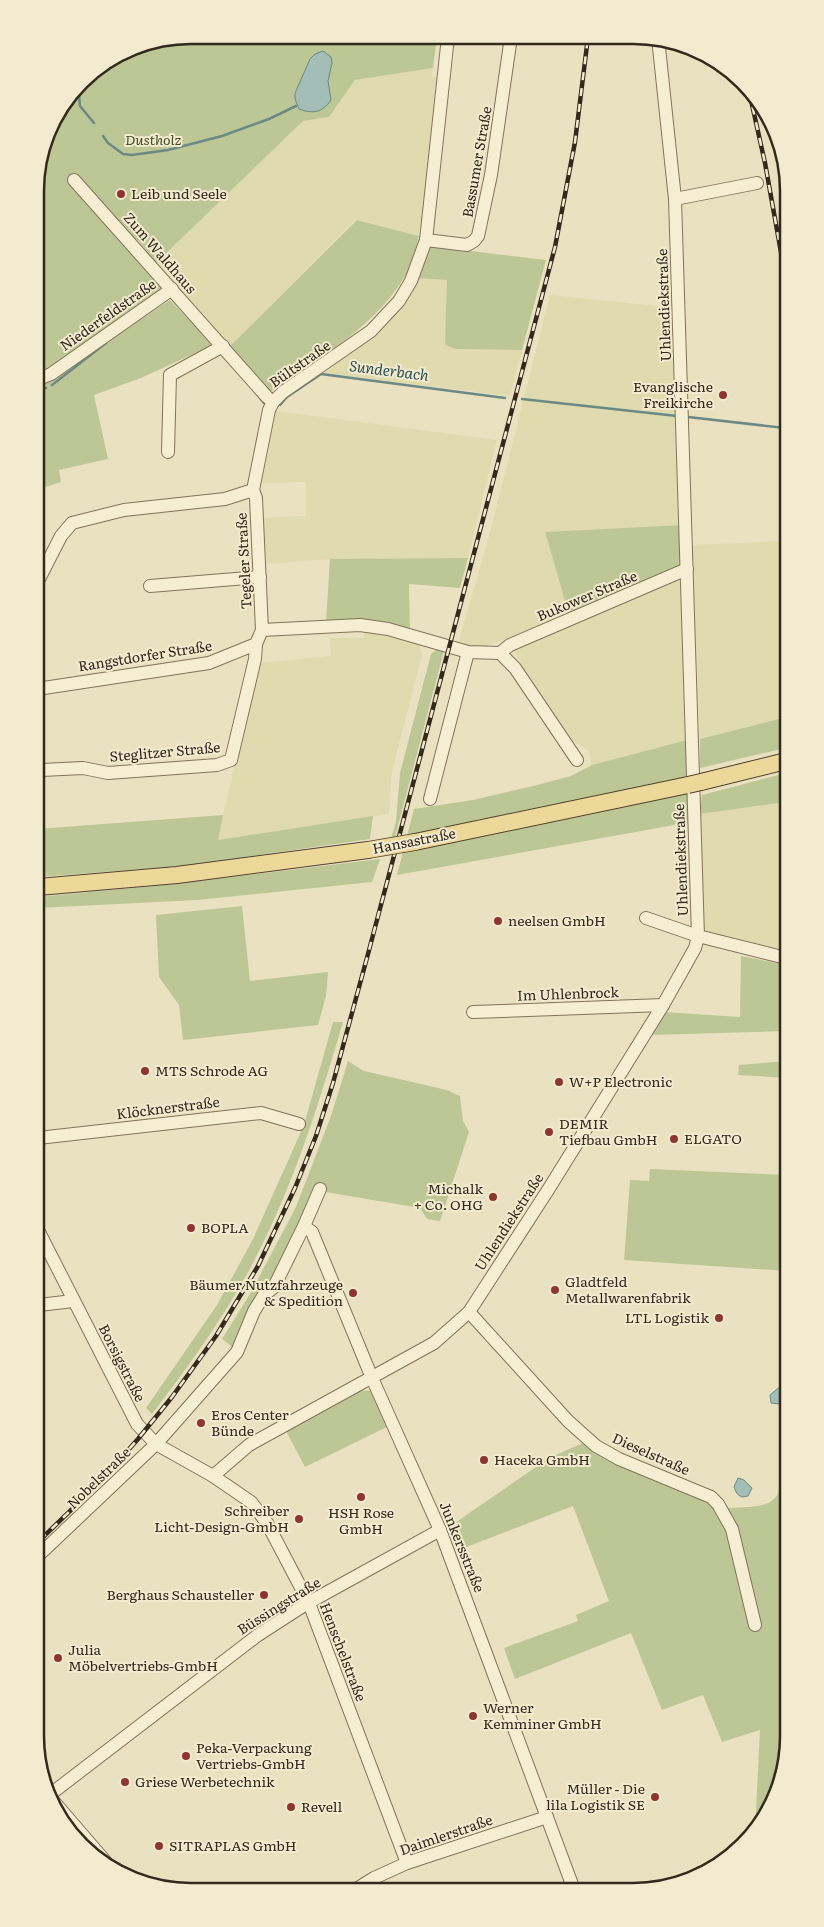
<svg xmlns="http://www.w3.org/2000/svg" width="824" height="1927" font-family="Literata,serif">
	<rect width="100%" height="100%" fill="#eae1c1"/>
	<g fill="#dfdbaf">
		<path d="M433 68 432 77H440L419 236 356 219 229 347 156 263 303 121 329 117 355 80Z"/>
		<path d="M418 278 447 279 456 349 522 350 510 396 323 373 353 352 394 316Z"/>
		<path d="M550 295 676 308 683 525 545 533 569 615 487 646 472 647 458 644 489 536Z"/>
		<path d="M276 411 497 440 468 558 330 559 263 564 260 518 306 516V482L262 483Z"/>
		<path d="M785 541V717L700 739 692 545Z"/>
		<path d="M675 577 681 579 687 740 592 765 589 751 566 737 514 652 517 646Z"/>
		<path d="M364 630 401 640 414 641 420 646 422 655 392 771 389 814 217 840 259 663 331 656 330 638H363Z"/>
		<path d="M786 802V952L708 935 703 929 700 814Z"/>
	</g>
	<g fill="#bdc796">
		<path d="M191 35 437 37 433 68 355 80 329 117 303 121 156 263 138 240 128 247 161 285V291L58 366 36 376 35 181 51 122 88 74 132 47Z"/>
		<path d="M357 220 419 236C416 246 414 259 409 269 379 325 321 357 270 392L229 347Z"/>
		<path d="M430 246 546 260 522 350 456 349 445 345 447 280 418 278Z"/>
		<path d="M170 300 213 345 141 378 94 395 108 459 59 470 61 482 36 490V383L56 375Z"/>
		<path d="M683 525V559L678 567 569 615 545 532Z"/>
		<path d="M468 558 460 588 409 584 410 631 326 622 330 559Z"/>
		<path d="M445 647 393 845 389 846 396 821 400 773 431 654 436 650Z"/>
		<path d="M786 717V748L700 768V739Z"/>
		<path d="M687 740 691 822 397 875 414 809 473 800 537 785 571 776 592 765Z"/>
		<path d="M786 773V802L700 814 702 795Z"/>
		<path d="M223 815 218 840 373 816 370 839 183 866 37 877V829Z"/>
		<path d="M380 859 372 882 197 900 38 908V897L173 884Z"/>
		<path d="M242 906 250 981 328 972 326 996 318 1025 183 1040 179 1005 159 977 156 915Z"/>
		<path d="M741 956 786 965V1031L650 1035 664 1012 740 1017Z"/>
		<path d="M333 1022H343C319 1104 293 1187 253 1263 225 1316 189 1366 152 1414L146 1408 217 1305 253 1239 304 1125Z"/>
		<path d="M348 1061 364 1071 447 1090 460 1096 463 1121 469 1132 440 1221 427 1219 420 1208 320 1191 236 1350 222 1339 250 1294 296 1207 331 1116Z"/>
		<path d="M787 1061V1078L738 1075 739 1065Z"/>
		<path d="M650 1169 787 1175V1271L624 1260 630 1180 649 1181Z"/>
		<path d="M358 1390 371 1391 389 1426 305 1467 285 1429Z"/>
		<path d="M583 1443 609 1460 698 1495 715 1508 729 1532 750 1630 757 1624 727 1508C779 1506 779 1505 788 1454L789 1728 787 1753 777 1795 755 1831 760 1730 722 1742 703 1695 662 1710 631 1633 515 1679 504 1648 578 1621 576 1615 609 1601 573 1506 456 1551 449 1527 549 1458Z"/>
	</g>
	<g fill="#a3bdb7" stroke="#6b8a85">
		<path d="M323 51 331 57 332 63 328 81 331 100C322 113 313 114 299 109L295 99V93L310 59 315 54Z"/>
		<path d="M788 1380V1405L771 1403 770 1395Z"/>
		<path d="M738 1478 744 1480 752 1488 748 1496 742 1497C737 1495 736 1492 734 1487Z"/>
	</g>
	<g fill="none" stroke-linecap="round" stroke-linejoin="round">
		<g stroke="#6b8a85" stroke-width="2.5">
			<path d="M76 90 79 95 80 106 94 123"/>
			<path d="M103 136 108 143 123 154 132 155 168 150 222 136 269 119 296 106"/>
			<path d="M52 385 106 343"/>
			<path d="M36 390 46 388"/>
			<path d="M260 398 264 403"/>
			<path d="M522 399 677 416"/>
			<path d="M280 405 287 397 321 374 505 398"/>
			<path d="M688 417 785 428"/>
			<path d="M775 1800V1773"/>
		</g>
		<defs>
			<g id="minor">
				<path d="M74 180 267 397 273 402"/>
				<path d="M675 199 757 183"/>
				<path d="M426 240 467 245 474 241 478 236 491 175 511 37"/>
				<path d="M36 380 51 374 172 289"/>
				<path d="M168 452 170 375 223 346"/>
				<path d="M37 583 61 536 72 523 124 510 225 499 253 490"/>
				<path d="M150 586 260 577"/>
				<path d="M262 630 360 625 388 629 468 652 500 653 515 668 577 760"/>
				<path d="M500 653 510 645 687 569"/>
				<path d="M37 689 209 663 256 644 262 630 256 498 253 490 269 410 273 402 283 392 371 331 399 301 411 281 426 240 448 37"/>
				<path d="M42 770 83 768 108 773 217 765 231 760 255 659 256 644"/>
				<path d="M430 799 468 652"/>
				<path d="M646 918 698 936 786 958"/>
				<path d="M473 1012 663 1005"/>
				<path d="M38 1138 261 1113 299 1124"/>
				<path d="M304 1226 312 1232 372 1378 440 1530 573 1887"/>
				<path d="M39 1232 137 1424 156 1444 213 1476 251 1502 267 1523 309 1603 407 1863"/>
				<path d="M39 1305 73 1301"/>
				<path d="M469 1312 568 1421 596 1446 619 1459 711 1497 718 1504 732 1529 755 1625"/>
				<path d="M213 1476 249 1445 434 1343 469 1312 548 1190 663 1005 695 948 698 936 675 199 658 38"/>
				<path d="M40 1554 156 1444 237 1352 254 1311 264 1295 274 1287 304 1226 320 1189"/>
				<path d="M48 1796 258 1635 306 1604 440 1530"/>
				<path d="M49 1796 106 1862"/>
				<path d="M358 1888 374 1878 407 1863 547 1817"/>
			</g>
			<g id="major">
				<path d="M701 782 786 761"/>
				<path d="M415 842 688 785"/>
				<path d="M38 887 177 875 368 850"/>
			</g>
		</defs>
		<use href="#minor" stroke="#82735a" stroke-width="14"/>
		<use href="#major" stroke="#50412e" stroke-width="18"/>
		<use href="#minor" stroke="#f6eed3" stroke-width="12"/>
		<use href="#major" stroke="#ecd99a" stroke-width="16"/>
		<defs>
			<g id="rail">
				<path d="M749 91 765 163 784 269"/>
				<path d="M40 1540 99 1483 138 1439 172 1397 216 1336 258 1266 295 1188 316 1136 333 1083 368 954 555 247 575 142 588 37"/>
			</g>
		</defs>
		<use href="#rail" stroke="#33291d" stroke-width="4.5"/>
		<use href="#rail" stroke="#f2ebcf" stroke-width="2.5" stroke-dasharray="8" stroke-linecap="butt"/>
		<defs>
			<g id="major-bridge">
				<path d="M688 785 701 782"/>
				<path d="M368 850 415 842"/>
			</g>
		</defs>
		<use href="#major-bridge" stroke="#50412e" stroke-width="18" stroke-linecap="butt"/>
		<use href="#major-bridge" stroke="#ecd99a" stroke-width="16"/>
	</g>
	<g fill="#8d352e" stroke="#f2ebcf" stroke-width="2">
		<circle cx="121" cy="194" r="5"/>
		<circle cx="723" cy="395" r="5"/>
		<circle cx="498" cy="921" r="5"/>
		<circle cx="145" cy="1071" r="5"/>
		<circle cx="559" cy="1082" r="5"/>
		<circle cx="549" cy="1132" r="5"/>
		<circle cx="674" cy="1139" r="5"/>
		<circle cx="493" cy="1197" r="5"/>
		<circle cx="191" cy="1228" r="5"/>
		<circle cx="555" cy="1290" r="5"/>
		<circle cx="353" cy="1293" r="5"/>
		<circle cx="719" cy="1318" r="5"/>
		<circle cx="201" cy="1423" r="5"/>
		<circle cx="484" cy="1460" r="5"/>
		<circle cx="361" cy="1497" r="5"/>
		<circle cx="299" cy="1519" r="5"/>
		<circle cx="264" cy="1595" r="5"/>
		<circle cx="58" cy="1658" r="5"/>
		<circle cx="473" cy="1716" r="5"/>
		<circle cx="186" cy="1756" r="5"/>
		<circle cx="125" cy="1782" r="5"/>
		<circle cx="655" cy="1797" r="5"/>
		<circle cx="291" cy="1807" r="5"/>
		<circle cx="159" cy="1846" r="5"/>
	</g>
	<g text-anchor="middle" stroke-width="4" stroke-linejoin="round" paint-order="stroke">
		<g font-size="14" font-style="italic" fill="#404e25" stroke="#f2ebcf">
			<text x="153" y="145">Dustholz</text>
		</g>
		<g font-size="14" fill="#33291d" stroke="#f2ebcf">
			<text transform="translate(477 162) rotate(-80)" y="5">Bassumer Straße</text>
			<text transform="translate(160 253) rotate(49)" y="5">Zum Waldhaus</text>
			<text transform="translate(664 305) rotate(-92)" y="5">Uhlendiekstraße</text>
			<text transform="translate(108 315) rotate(-35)" y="5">Niederfeldstraße</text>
			<text transform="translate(300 364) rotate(-35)" y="5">Bültstraße</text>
			<text transform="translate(244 561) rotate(-93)" y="5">Tegeler Straße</text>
			<text transform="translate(587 596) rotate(-23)" y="5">Bukower Straße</text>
			<text transform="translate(145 656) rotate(-9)" y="5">Rangstdorfer Straße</text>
			<text transform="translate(165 752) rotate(-5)" y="5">Steglitzer Straße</text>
			<text transform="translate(414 841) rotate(-11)" y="5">Hansastraße</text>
			<text transform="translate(681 860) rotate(-92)" y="5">Uhlendiekstraße</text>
			<text transform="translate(568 994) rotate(-2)" y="5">Im Uhlenbrock</text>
			<text transform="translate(168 1108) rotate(-7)" y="5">Klöcknerstraße</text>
			<text transform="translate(509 1222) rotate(-57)" y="5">Uhlendiekstraße</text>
			<text transform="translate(122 1363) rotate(63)" y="5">Borsigstraße</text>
			<text transform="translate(651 1454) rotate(24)" y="5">Dieselstraße</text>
			<text transform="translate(99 1478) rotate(-44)" y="5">Nobelstraße</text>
			<text transform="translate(462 1547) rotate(68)" y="5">Junkersstraße</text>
			<text transform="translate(279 1606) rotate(-32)" y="5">Büssingstraße</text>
			<text transform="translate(343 1652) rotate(69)" y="5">Henschelstraße</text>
			<text transform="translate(446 1835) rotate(-19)" y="5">Daimlerstraße</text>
		</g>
		<g font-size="14" fill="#33291d" stroke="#f2ebcf" text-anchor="start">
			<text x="131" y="199">Leib und Seele</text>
			<text x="713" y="392" text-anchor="end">Evanglische<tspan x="713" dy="16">Freikirche</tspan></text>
			<text x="508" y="926">neelsen GmbH</text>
			<text x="155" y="1076">MTS Schrode AG</text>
			<text x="569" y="1087">W+P Electronic</text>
			<text x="559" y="1129">DEMIR<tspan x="559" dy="16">Tiefbau GmbH</tspan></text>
			<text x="684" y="1144">ELGATO</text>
			<text x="483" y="1194" text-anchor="end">Michalk<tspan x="483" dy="16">+ Co. OHG</tspan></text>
			<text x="201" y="1233">BOPLA</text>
			<text x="565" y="1287">Gladtfeld<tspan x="565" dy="16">Metallwarenfabrik</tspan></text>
			<text x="343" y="1290" text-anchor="end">Bäumer Nutzfahrzeuge<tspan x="343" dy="16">&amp; Spedition</tspan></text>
			<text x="709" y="1323" text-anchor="end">LTL Logistik</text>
			<text x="211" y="1420">Eros Center<tspan x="211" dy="16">Bünde</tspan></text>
			<text x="494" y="1465">Haceka GmbH</text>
			<text x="289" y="1516" text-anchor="end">Schreiber<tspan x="289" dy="16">Licht-Design-GmbH</tspan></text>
			<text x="361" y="1518" text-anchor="middle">HSH Rose<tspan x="361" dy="16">GmbH</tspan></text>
			<text x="254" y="1600" text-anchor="end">Berghaus Schausteller</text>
			<text x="68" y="1655">Julia<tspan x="68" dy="16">Möbelvertriebs-GmbH</tspan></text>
			<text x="483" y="1713">Werner<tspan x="483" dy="16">Kemminer GmbH</tspan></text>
			<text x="196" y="1753">Peka-Verpackung<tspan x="196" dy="16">Vertriebs-GmbH</tspan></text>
			<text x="135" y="1787">Griese Werbetechnik</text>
			<text x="645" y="1794" text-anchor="end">Müller - Die<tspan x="645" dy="16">lila Logistik SE</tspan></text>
			<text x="301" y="1812">Revell</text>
			<text x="169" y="1851">SITRAPLAS GmbH</text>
		</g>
		<g font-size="15" font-style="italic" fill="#2d5152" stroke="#f2ebcf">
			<text transform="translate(389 371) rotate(7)" y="5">Sunderbach</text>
		</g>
	</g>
	<path d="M0 0H824V1927H0ZM191 44H633A147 147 0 0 1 780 191V1736A147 147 0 0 1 633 1883H191A147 147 0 0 1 44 1736V191A147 147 0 0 1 191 44Z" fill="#f2ebcf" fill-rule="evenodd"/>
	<path fill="none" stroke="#33291d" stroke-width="2.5" d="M191 44H633A147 147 0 0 1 780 191V1736A147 147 0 0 1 633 1883H191A147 147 0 0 1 44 1736V191A147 147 0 0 1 191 44Z"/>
</svg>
